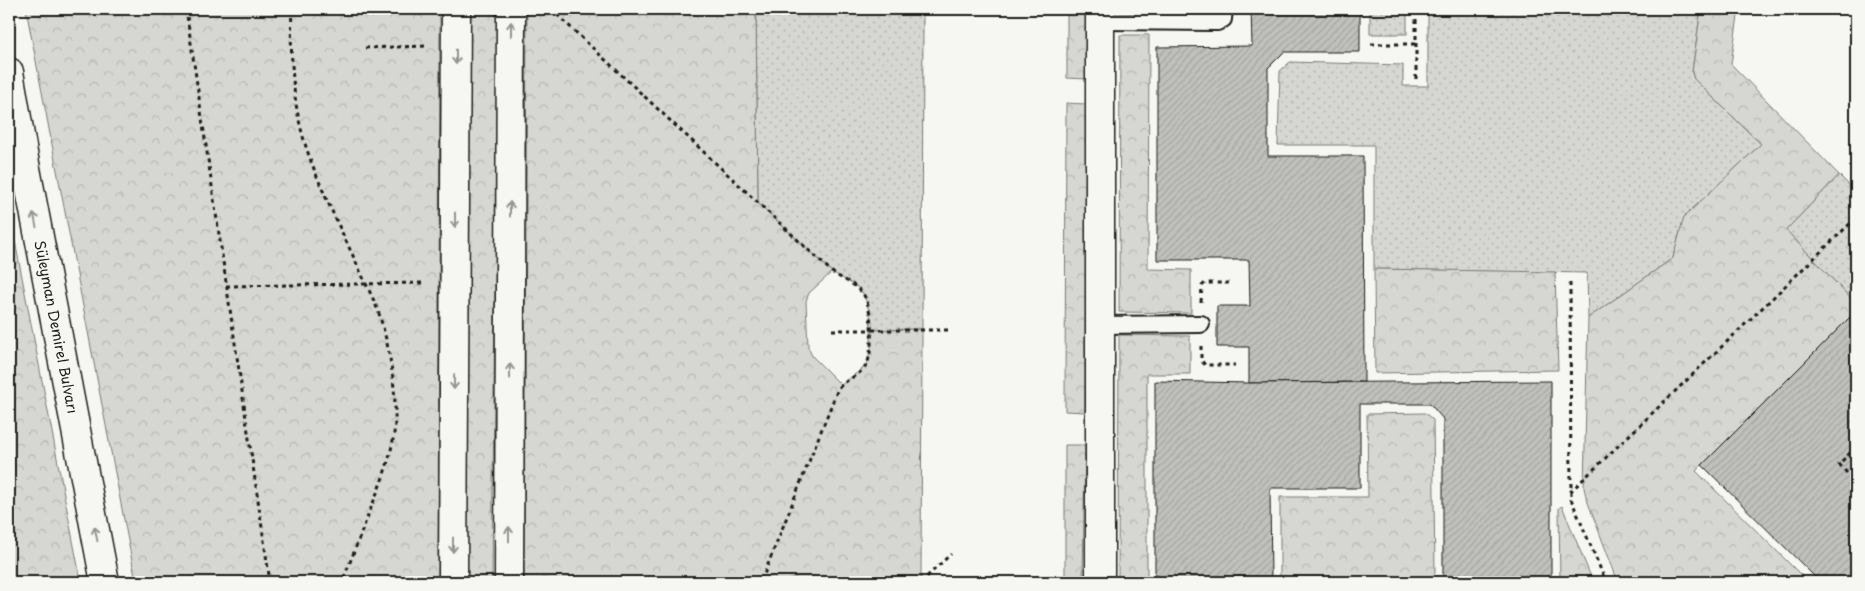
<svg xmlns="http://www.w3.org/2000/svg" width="1865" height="591" font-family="'Playpen Sans',sans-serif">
	<defs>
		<pattern id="green-dots" width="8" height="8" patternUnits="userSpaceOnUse" patternTransform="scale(1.25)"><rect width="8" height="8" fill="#d6d6d2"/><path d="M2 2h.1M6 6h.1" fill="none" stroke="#b7b7b4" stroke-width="1.8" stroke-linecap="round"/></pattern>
		<pattern id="forest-crowns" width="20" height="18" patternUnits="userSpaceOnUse" patternTransform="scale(1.25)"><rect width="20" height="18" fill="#d6d6d2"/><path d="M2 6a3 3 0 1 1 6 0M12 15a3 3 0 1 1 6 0" fill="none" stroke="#b7b7b4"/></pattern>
		<pattern id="building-hatch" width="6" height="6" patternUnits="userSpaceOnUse" patternTransform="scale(1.25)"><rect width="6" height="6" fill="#c0c0bd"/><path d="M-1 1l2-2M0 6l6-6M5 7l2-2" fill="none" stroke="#a4a4a2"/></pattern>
	</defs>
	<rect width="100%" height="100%" fill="#f6f6f2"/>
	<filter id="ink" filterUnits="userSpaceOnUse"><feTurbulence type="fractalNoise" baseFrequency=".02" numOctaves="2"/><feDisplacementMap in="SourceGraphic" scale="10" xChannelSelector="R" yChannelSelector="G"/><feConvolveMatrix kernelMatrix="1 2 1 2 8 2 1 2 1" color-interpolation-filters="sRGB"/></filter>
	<g filter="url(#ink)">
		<g fill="url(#green-dots)" stroke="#797977">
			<path d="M756 9H923L922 329 871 330 870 314 864 295 857 287 832 272 758 203Z"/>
			<rect x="1370" y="9" width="37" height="25"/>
			<path d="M1428 9H1701L1692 72 1694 79 1761 144 1684 217 1673 258 1588 318 1587 273 1374 269V145H1278L1280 71 1290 62 1403 65V86H1428Z"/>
			<path d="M1839 175 1856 192V304L1786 230Z"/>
		</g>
		<g fill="url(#forest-crowns)" stroke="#797977">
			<path d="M26 9H440L438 582H136Z"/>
			<path d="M469 9H498L492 582H465Z"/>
			<path d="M527 9H756L758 203 832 272 809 293 806 301 808 347 812 356 841 385 866 366 871 349V330L922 329 921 582H524Z"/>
			<path d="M1067 9H1086L1087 79 1067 78Z"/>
			<path d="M1701 9H1739L1731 64 1839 175 1786 230 1856 304V311L1696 471 1808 582H1618L1587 500 1584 488 1588 318 1673 258 1684 217 1761 144 1694 79 1692 72Z"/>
			<path d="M1120 35H1149L1148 269 1191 270V313L1119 312Z"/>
			<path d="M1066 103 1086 104 1085 412 1065 411Z"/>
			<path d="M9 210 81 582H9Z"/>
			<path d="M1374 269 1555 272 1558 370 1375 373Z"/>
			<path d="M1119 335 1190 336V374H1147V582H1118Z"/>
			<path d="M1425 413 1433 420 1435 573 1427 582H1285L1280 578V497H1368L1367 414Z"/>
			<path d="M1065 445H1085L1083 582H1065Z"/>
			<path d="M1562 506 1593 582H1560L1559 508Z"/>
		</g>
		<g fill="url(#building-hatch)" stroke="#1c1c1c">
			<path d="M1251 9H1360V52H1284L1268 68V156H1363L1364 382 1249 383V347H1217V306H1250L1249 260H1157V47L1252 46Z"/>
			<path d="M1856 311V582H1820L1702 465Z"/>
			<path d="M1155 381 1249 383 1551 381V582H1439L1443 578V419L1430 404H1360V488H1270L1271 582H1155Z"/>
		</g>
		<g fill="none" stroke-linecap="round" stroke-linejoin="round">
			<defs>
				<g id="service">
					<path d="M1100 21 1217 22 1223 19 1224 9"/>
					<path d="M1100 325 1201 324"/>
				</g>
				<g id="minor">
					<path d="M453 582 456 9"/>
					<path d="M509 582 511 9"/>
					<path d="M1100 582V9"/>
				</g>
				<path id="trunk" d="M9 72 23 153 105 582"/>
			</defs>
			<use href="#service" stroke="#1c1c1c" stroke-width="20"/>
			<use href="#minor" stroke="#1c1c1c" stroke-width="31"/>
			<use href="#trunk" stroke="#1c1c1c" stroke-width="31"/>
			<g stroke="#1c1c1c" stroke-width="3" stroke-dasharray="4 4" stroke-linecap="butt">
				<path d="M186 9 270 582"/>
				<path d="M292 9C290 57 292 104 307 150 322 193 343 234 362 275 368 289 376 303 380 317 390 350 396 386 395 421 394 451 382 481 371 508 361 533 352 558 342 582"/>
				<path d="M551 9 832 272C842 280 855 283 863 294 873 307 874 352 866 366 858 377 844 379 837 391L761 582"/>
				<path d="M1371 44H1416"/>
				<path d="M365 48 427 46"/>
				<path d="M1416 79V9"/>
				<path d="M1570 283 1571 499 1606 582"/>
				<path d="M226 286 426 283"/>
				<path d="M1201 302 1202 286 1205 283H1232"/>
				<path d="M832 330H951"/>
				<path d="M1201 346V360L1205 365H1235"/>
				<path d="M1856 447 1839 464 1856 483"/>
				<path d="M1570 492 1856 218"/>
				<path d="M921 582 951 554"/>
			</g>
			<use href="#service" stroke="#f6f6f2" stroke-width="16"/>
			<use href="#minor" stroke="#f6f6f2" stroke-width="28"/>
			<use href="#trunk" stroke="#f6f6f2" stroke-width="28"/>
		</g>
		<defs><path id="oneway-shaft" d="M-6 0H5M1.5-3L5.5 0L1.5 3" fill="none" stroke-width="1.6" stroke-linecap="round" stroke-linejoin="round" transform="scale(1.25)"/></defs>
		<g stroke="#949492">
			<use href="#oneway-shaft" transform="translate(511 29) rotate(-90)"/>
			<use href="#oneway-shaft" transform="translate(456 57) rotate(90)"/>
			<use href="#oneway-shaft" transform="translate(510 209) rotate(-90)"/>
			<use href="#oneway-shaft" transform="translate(35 220) rotate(-101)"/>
			<use href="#oneway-shaft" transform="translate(455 220) rotate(90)"/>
			<use href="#oneway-shaft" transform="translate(510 371) rotate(-90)"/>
			<use href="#oneway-shaft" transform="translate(454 382) rotate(90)"/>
			<use href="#oneway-shaft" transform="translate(96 534) rotate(-101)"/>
			<use href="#oneway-shaft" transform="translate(509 534) rotate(-90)"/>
			<use href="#oneway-shaft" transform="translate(453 545) rotate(90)"/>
		</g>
	</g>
	<g text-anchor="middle" stroke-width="4" stroke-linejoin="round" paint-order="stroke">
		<g font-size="14" fill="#1c1c1c" stroke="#f6f6f2">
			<text transform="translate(56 327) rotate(79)" y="5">Süleyman Demirel Bulvarı</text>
		</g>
	</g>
	<rect width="1865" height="591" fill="none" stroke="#f6f6f2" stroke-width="30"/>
	<rect x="15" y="15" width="1835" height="561" fill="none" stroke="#1c1c1c" stroke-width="2" filter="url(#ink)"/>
</svg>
